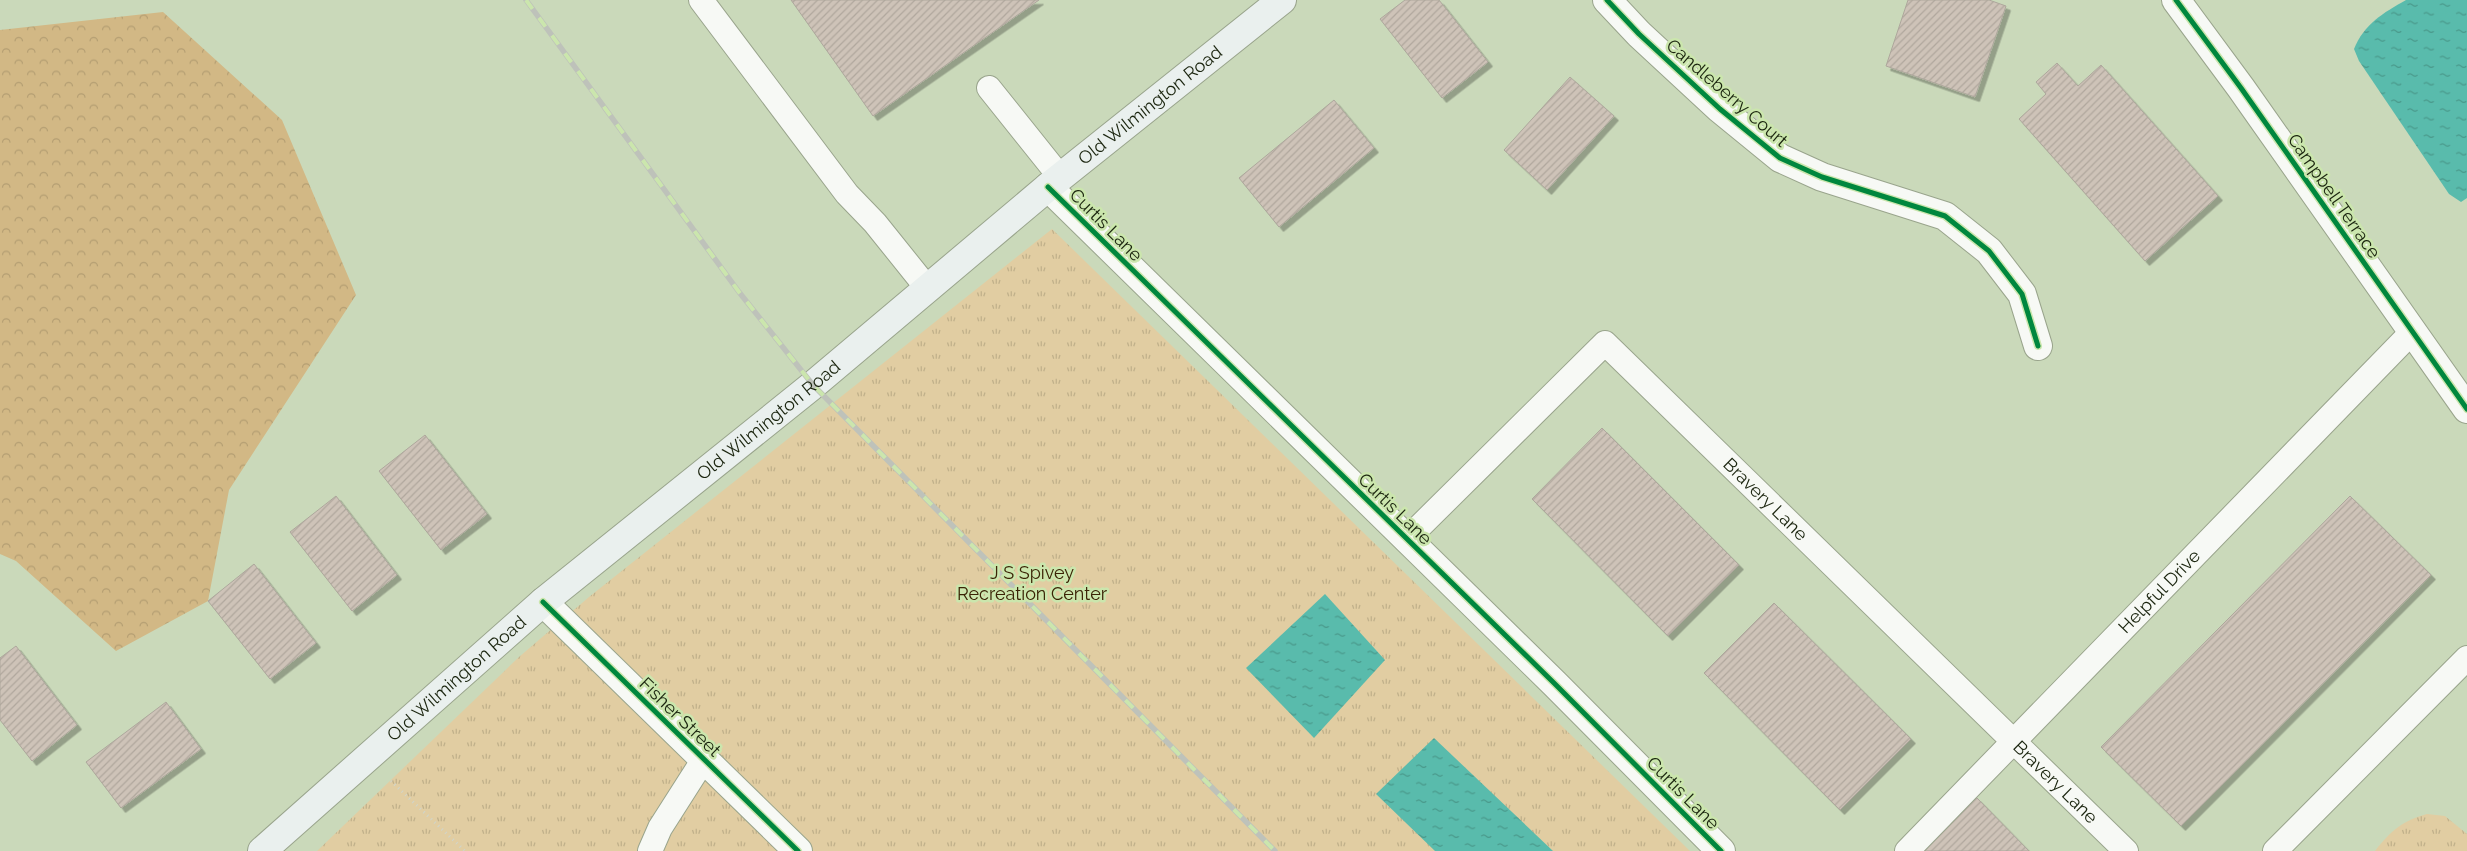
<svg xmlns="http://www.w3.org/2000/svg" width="2467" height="851" font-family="Raleway,sans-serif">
	<defs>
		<pattern id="grass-tufts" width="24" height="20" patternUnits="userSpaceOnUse" patternTransform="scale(1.25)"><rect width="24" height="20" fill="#e1cda2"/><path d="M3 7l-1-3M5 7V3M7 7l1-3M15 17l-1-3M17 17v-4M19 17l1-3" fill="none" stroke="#c0b08a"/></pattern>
		<pattern id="forest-crowns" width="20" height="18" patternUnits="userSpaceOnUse" patternTransform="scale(1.25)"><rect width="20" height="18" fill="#d2b885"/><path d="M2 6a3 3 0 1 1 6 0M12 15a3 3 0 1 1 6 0" fill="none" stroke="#b49e72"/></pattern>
		<pattern id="water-ripples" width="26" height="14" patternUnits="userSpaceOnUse" patternTransform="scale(1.25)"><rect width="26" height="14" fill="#59bbac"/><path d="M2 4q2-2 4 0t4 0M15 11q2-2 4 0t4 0" fill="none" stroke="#49988a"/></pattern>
		<pattern id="building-hatch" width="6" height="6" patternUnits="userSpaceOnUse" patternTransform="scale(1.25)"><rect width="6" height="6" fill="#cec3b8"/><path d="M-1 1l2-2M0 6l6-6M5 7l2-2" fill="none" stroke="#b0a79d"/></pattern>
		<filter id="shadow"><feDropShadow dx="4.5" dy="4.5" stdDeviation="0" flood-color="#0004"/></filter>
	</defs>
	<rect width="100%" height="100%" fill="#cad9ba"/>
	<g fill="url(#grass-tufts)">
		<path d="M1052 229 1690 851H317L519 657 589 597Z"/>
		<path d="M2427 814 2445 816 2467 834V851H2375C2390 831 2404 820 2427 814Z"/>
	</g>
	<path fill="url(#forest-crowns)" d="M163 12 282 120 356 295 229 490 208 601 116 651 16 561 0 554V30Z"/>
	<g fill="url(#water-ripples)">
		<path d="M2406 0H2467V198L2461 202 2449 194 2359 61 2354 49C2364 24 2383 13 2406 0Z"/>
		<path d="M1325 594 1385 660 1314 738 1246 668Z"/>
		<path d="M1434 738 1553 851H1435L1376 794Z"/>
	</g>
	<g fill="url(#building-hatch)" stroke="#ada79c" filter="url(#shadow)">
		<path d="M791 0H1039L873 116Z"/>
		<path d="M1405 0H1439L1488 62 1442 98 1380 19Z"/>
		<path d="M1908 0H1989L2006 6 1975 97 1886 66Z"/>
		<path d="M2057 63 2078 86 2101 65 2218 196 2145 261 2019 119 2046 94 2036 82Z"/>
		<path d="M1570 77 1614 116 1547 190 1504 150Z"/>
		<path d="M1334 100 1374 148 1279 227 1239 178Z"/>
		<path d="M1602 428 1739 565 1668 636 1532 499Z"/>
		<path d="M425 435 487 514 441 550 379 471Z"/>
		<path d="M336 496 397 575 352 611 290 532Z"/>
		<path d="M2350 496 2431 575 2181 826 2101 747Z"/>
		<path d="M254 564 316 643 270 679 208 601Z"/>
		<path d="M1774 603 1911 739 1840 810 1704 673Z"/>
		<path d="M16 646 77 725 32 761 0 720V658Z"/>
		<path d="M166 702 201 749 121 808 86 762Z"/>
		<path d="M1976 797 2029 851H1922Z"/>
	</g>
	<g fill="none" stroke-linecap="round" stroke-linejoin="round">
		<defs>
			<g id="lane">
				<path d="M701 0 847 194 875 223 928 289"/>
				<path d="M989 88 1061 178"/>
				<path id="s1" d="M1406 540 1605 343 2126 851"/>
				<path d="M650 851 660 828 704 759"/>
				<path id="s2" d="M1907 851 2413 331"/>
				<path d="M2275 851 2467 658"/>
			</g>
			<g id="street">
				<path d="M1607 0 1639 34 1720 109 1780 158 1822 177 1945 216 1989 251 2022 294 2038 346"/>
				<path d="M2176 0 2241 88 2467 409"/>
				<path d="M1048 187 1555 684 1721 851"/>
				<path d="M543 602 798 851"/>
			</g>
			<g id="secondary">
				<path id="s3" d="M262 851 543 602 813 385 1048 187 1282 0"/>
			</g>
		</defs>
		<use href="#lane" stroke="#99a48c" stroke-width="26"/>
		<use href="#street" stroke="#99a48c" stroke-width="30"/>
		<use href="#secondary" stroke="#99a48c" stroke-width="30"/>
		<path stroke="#d0d5cb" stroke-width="3" stroke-dasharray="1 4" stroke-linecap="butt" d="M391 781 465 851"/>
		<use href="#lane" stroke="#f7f9f5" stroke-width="24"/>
		<use href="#street" stroke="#f7f9f5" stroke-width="28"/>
		<use href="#secondary" stroke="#eaf0ee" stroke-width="28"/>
		<defs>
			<path id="rail" d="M526 0 739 292 813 385 1275 851"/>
		</defs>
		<use href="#rail" stroke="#bec2ba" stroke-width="5.5"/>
		<use href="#rail" stroke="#cbe6ad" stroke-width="4" stroke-dasharray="11" stroke-linecap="butt"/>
		<defs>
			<g id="cycleway">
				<path d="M1607 0 1639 34 1720 109 1780 158 1822 177 1945 216 1989 251 2022 294 2038 346"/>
				<path d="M2176 0 2241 88 2467 409"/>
				<path d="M1048 187 1555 684 1721 851"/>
				<path d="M543 602 798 851"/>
			</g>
		</defs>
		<use href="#cycleway" stroke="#cbe6ad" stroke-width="8"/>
		<use href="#cycleway" stroke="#00873e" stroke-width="5"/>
	</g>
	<g text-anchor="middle" stroke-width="5" stroke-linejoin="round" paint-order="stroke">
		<g font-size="18" fill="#1a240e" stroke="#cbe6ad">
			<text transform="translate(1727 93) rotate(41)" y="6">Candleberry Court</text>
			<text dy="6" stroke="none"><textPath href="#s3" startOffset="1160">Old Wilmington Road</textPath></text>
			<text transform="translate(2334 196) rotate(55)" y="6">Campbell Terrace</text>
			<text transform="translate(1106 225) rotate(45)" y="6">Curtis Lane</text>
			<text dy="6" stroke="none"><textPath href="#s3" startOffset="665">Old Wilmington Road</textPath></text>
			<text dy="6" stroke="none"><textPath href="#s1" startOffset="504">Bravery Lane</textPath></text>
			<text transform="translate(1395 509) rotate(44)" y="6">Curtis Lane</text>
			<text dy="6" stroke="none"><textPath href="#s2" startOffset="362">Helpful Drive</textPath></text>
			<text dy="6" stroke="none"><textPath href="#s3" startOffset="260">Old Wilmington Road</textPath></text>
			<text transform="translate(680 717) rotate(44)" y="6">Fisher Street</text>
			<text dy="6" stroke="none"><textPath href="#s1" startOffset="909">Bravery Lane</textPath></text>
			<text transform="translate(1683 793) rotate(45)" y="6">Curtis Lane</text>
		</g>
		<g font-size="18" fill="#3b2305" stroke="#cbe6ad">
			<text x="1032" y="579">J S Spivey<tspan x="1032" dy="21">Recreation Center</tspan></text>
		</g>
	</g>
</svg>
